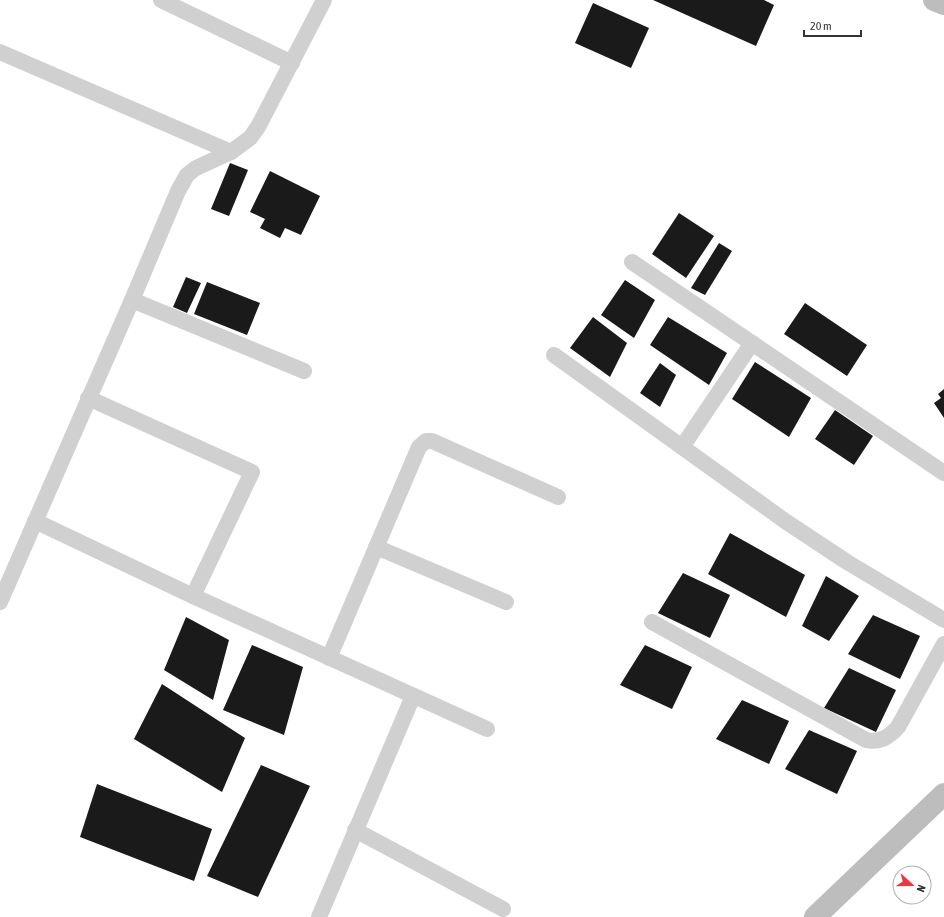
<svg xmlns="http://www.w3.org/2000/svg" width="944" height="917" font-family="'Asap Condensed',sans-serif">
	<rect width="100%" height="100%" fill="#fff"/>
	<g fill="#1a1a1a">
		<path d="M653 0H764L774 5 756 46Z"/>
		<path d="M593 3 649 28 631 68 575 43Z"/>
		<path d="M230 163 248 170 229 216 211 209Z"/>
		<path d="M270 171 320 196 301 235 285 228 280 238 260 228 265 219 250 212Z"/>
		<path d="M679 213 714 236 686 278 652 254Z"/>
		<path d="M719 243 732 251 705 295 691 288Z"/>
		<path d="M186 277 201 283 187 313 173 307Z"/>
		<path d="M625 280 655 300 634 338 601 315Z"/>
		<path d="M207 282 260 303 247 335 194 314Z"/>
		<path d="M805 303 867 345 847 376 784 334Z"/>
		<path d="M593 317 627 343 610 377 570 348Z"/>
		<path d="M668 317 727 353 709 385 650 345Z"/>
		<path d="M755 362 811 398 789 437 732 399Z"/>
		<path d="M660 363 676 375 660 407 640 393Z"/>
		<path d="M944 389V418L934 403 941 398 938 394Z"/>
		<path d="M835 410 873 436 854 465 815 439Z"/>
		<path d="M730 533 805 575 786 617 708 574Z"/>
		<path d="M683 573 730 595 710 638 658 613Z"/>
		<path d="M826 576 859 596 829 641 802 626Z"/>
		<path d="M873 615 920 636 900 679 848 654Z"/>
		<path d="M186 617 229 640 213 700 164 670Z"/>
		<path d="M252 645 303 667 284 735 223 710Z"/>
		<path d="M645 645 692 667 672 709 620 685Z"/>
		<path d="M849 668 896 690 876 732 824 708Z"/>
		<path d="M162 684 245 738 222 792 134 739Z"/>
		<path d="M742 700 789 721 769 764 716 739Z"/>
		<path d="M809 730 857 751 837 794 785 769Z"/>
		<path d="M261 765 310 786 258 897 207 876Z"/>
		<path d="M97 784 212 829 194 881 80 837Z"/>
	</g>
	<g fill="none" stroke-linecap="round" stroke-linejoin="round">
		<g stroke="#d0d0d0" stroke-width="16">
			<path d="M161 0 292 63"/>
			<path d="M0 52 231 152"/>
			<path d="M632 262 944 473"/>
			<path d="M132 300 304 371"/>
			<path d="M554 355 785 521 847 562 944 620"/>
			<path d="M88 398 252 472 193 596"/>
			<path d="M682 447 752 343"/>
			<path d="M35 521 193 596 487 729"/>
			<path d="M376 547 506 602"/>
			<path d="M0 602 132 300 178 191 187 175 196 168 231 152 250 138 258 127 324 0"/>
			<path d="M652 622 866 740C880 743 889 737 898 727L944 644"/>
			<path d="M329 658 419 447 426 441H432L558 497"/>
			<path d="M355 830 503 909"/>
			<path d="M319 917 413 696"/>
		</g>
		<g stroke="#bdbdbd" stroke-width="22">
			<path d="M934 0 944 4"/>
			<path d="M815 917 944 794"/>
		</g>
	</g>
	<g transform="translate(912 885) rotate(111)"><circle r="19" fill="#ffffff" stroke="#adadad"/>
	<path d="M0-3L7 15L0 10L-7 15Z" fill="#e63946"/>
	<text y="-6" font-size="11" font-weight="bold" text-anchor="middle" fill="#333333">N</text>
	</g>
	<path d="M804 30v6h57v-6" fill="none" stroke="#333333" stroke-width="2"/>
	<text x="810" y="30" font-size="12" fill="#333333" stroke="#ffffff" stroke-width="3" paint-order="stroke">20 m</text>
</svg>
